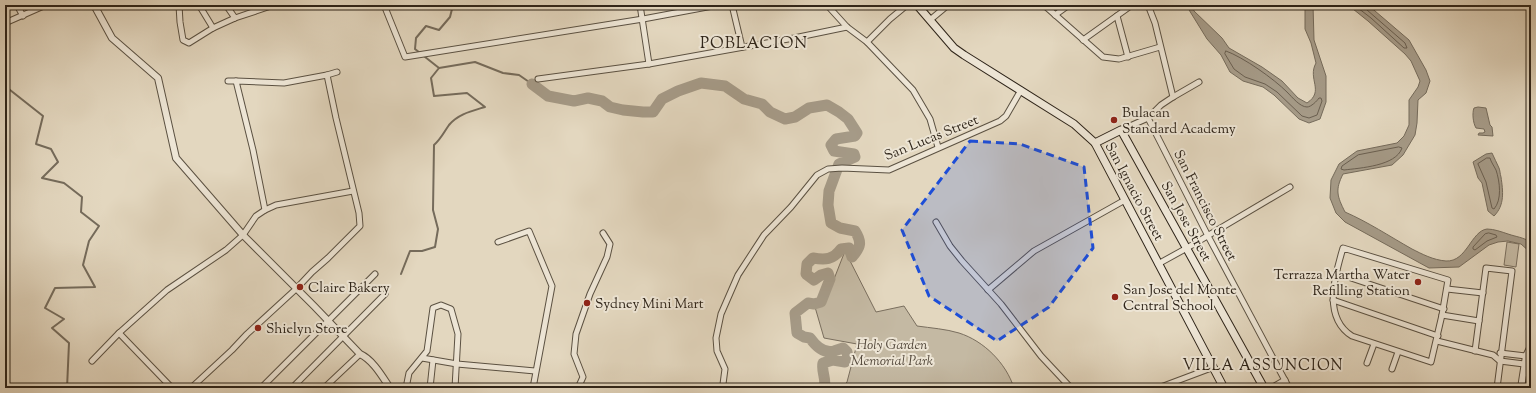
<svg xmlns="http://www.w3.org/2000/svg" width="1536" height="393" font-family="'Sorts Mill Goudy',serif">
	<rect width="100%" height="100%" fill="#e3d7bf"/>
	<filter id="stains"><feTurbulence type="fractalNoise" baseFrequency=".005" numOctaves="4"/><feColorMatrix values="0 0 0 0 .2 0 0 0 0 .09 0 0 0 0 .02 0 0 0 .5 -.17"/></filter>
	<radialGradient id="worn" r=".72"><stop offset=".6" stop-color="#630" stop-opacity="0"/><stop offset="1" stop-color="#630" stop-opacity=".3"/></radialGradient>
	<g fill="#c4b9a3" stroke="#796e5e">
		<path d="M1507 242 1519 244 1516 267 1504 265Z"/>
		<path d="M845 251 876 312 904 306 917 326C931 328 946 329 959 333 984 341 1006 363 1014 388H842L847 382 857 344 824 338 815 307 825 302Z"/>
	</g>
	<g fill="#a59a87" stroke="#756b5b">
		<path d="M1186 5H1192L1194 11 1222 38 1229 48 1262 67 1282 81 1298 98 1307 103C1325 91 1307 79 1316 63L1311 43 1305 29V5H1313L1314 40 1326 76V102L1320 119 1309 123 1299 119 1274 95 1263 87 1243 81 1230 72 1221 55 1207 39Z"/>
		<path d="M1348 5H1368L1409 40 1426 70 1430 81 1426 93 1418 100 1417 123 1415 135 1403 155 1392 165 1343 174C1335 190 1337 196 1345 212 1368 222 1389 236 1412 249 1422 254 1433 260 1446 261 1467 262 1471 231 1487 229 1494 229 1502 232 1508 234 1517 237 1522 237 1531 242V253L1521 244 1508 241 1498 242 1489 245 1459 267 1429 268 1345 222 1336 213 1330 198 1331 180 1339 164 1357 151 1397 143 1404 136 1409 125V100L1418 87 1420 81 1411 61 1405 54 1368 21Z"/>
		<path d="M1478 107 1486 108 1490 125 1492 127 1493 136 1478 135 1479 133H1483L1485 132 1484 129 1476 128C1473 123 1472 113 1474 108Z"/>
		<path d="M1492 153C1494 158 1497 163 1499 168 1500 170 1500 174 1501 177 1503 191 1505 205 1494 216L1488 211 1482 183 1478 178 1473 162 1486 154Z"/>
	</g>
	<g fill="none" stroke-linecap="round" stroke-linejoin="round">
		<g stroke="#6a5f50" stroke-width="1">
			<path d="M1354 5 1371 18 1404 48H1407L1405 43 1367 10 1366 5"/>
			<path d="M1226 51C1243 57 1274 79 1287 92 1292 97 1300 107 1307 107 1311 107 1317 101 1319 98H1321L1322 101 1317 115 1309 118 1302 116 1277 92 1265 84 1245 77 1234 69 1225 54Z"/>
			<path d="M1399 147 1402 148C1396 166 1360 168 1344 170L1341 169 1342 166 1358 155Z"/>
			<path d="M1487 158H1490C1491 162 1494 166 1496 170 1500 182 1502 200 1494 209L1492 208 1486 182 1478 164Z"/>
			<path d="M1489 233 1496 235 1497 237 1487 241 1475 250 1473 249V247L1485 234Z"/>
		</g>
		<g stroke="#756b5b" stroke-width="2">
			<path d="M439 68 475 62 503 73 519 75 532 84"/>
			<path d="M5 86 43 116 36 144 51 149 58 162 42 178 64 183 82 197 81 212 99 226 89 241 83 265 95 287 55 288 45 308 64 319 52 328 69 343 67 388"/>
			<path d="M401 274 410 251H422L435 247 438 229 433 210 434 145C441 139 444 132 449 125 458 114 472 111 485 107L467 93 434 96 431 78 439 68 415 49 416 38 426 26 439 30 450 17 453 5"/>
		</g>
		<path stroke="#a59a87" stroke-width="11" d="M532 84 548 96 574 101 588 98 602 101 610 107 623 110 643 112H653L662 99 678 91 701 83 725 86 744 99 762 104 770 112 785 119 795 117 809 108 827 105 839 112 848 119 857 133 855 136 836 139 831 145 834 151 854 154 855 157 839 164 829 191 828 205 831 223 840 228 855 231C862 242 861 247 852 257L849 248 841 249C833 260 825 260 813 258L807 264 806 274 814 280 821 275 828 273 830 279 821 302 814 304 808 303 795 313 797 333 804 337 810 338C815 345 823 354 834 351 837 350 840 349 843 348L847 352 848 358 845 362 833 360 823 363C821 372 827 379 824 388"/>
		<defs>
			<g id="minor">
				<path d="M17 5 23 16"/>
				<path d="M179 5 180 22 183 40 189 43 213 28 235 18 274 5"/>
				<path d="M199 5 213 28"/>
				<path d="M226 5 235 18"/>
				<path d="M251 5 255 11"/>
				<path d="M384 5 405 57 643 19 718 5"/>
				<path d="M640 5 649 64"/>
				<path d="M732 5 742 47"/>
				<path d="M827 5 847 27 867 42 913 90 930 119 938 147"/>
				<path d="M1044 5 1103 57 1119 59 1160 47"/>
				<path d="M1148 5 1155 23 1173 97"/>
				<path d="M1055 15 1069 5"/>
				<path d="M1117 16 1128 57"/>
				<path d="M930 20 948 5"/>
				<path d="M5 23 46 5"/>
				<path d="M1083 40 1132 5"/>
				<path d="M867 42 890 19 907 5"/>
				<path d="M327 75 337 72"/>
				<path d="M538 79 649 64 794 38 847 27"/>
				<path d="M228 81H236"/>
				<path d="M1148 118 1208 236 1289 388"/>
				<path d="M1121 130 1148 118 1161 105 1173 97 1199 82"/>
				<path d="M265 210 276 205 353 191"/>
				<path d="M936 222 950 246 962 261 1001 304 1041 356 1071 388"/>
				<path d="M498 242 529 231 552 286 533 388"/>
				<path d="M1343 248 1448 280 1442 315 1431 362 1352 336C1322 317 1335 275 1343 248Z"/>
				<path d="M1158 264 1187 248 1290 187"/>
				<path d="M1336 273 1444 309"/>
				<path d="M1447 289 1483 293"/>
				<path d="M988 290 1034 251 1125 200"/>
				<path d="M1333 300 1438 336"/>
				<path d="M1442 315 1479 321"/>
				<path d="M119 333 172 388"/>
				<path d="M1437 341 1493 355 1500 361 1524 364"/>
				<path d="M1475 351 1486 268 1512 271 1497 388"/>
				<path d="M1500 353 1526 356"/>
				<path d="M422 358 457 364 535 371"/>
				<path d="M92 361 119 333 167 290 226 250 243 235 256 216 265 210 253 150 236 81 284 83 327 75 336 118 359 213 360 226 328 258 312 272 296 289 247 334 232 350 191 388"/>
				<path d="M1367 363 1374 344"/>
				<path d="M1392 369 1398 352"/>
				<path d="M261 388 375 274"/>
				<path d="M292 388 385 294"/>
				<path d="M324 388 360 354"/>
				<path d="M406 388 409 373 427 351 433 308 441 305 451 309 458 334 455 388"/>
				<path d="M430 388 433 360"/>
				<path d="M578 388 583 377 574 354 576 334 590 294 607 257 610 244 603 233"/>
				<path d="M721 388 723 384 725 369 717 351 716 338 721 314 738 275 764 235 791 207 817 175 828 169 842 168 889 170 1000 121 1006 116 1021 90"/>
				<path d="M1158 388 1214 367"/>
				<path d="M1271 388 1285 380"/>
			</g>
			<g id="tertiary">
				<path d="M94 5 112 38 158 78 176 158 243 235 314 306 360 354C373 360 382 376 390 388"/>
				<path d="M1521 388 1526 356 1531 346"/>
			</g>
			<g id="secondary">
				<path d="M917 5 954 48 964 55 1074 124 1095 143 1224 388"/>
				<path d="M1095 143 1121 130 1264 388"/>
			</g>
		</defs>
		<use href="#minor" stroke="#5b5142" stroke-width="7"/>
		<use href="#tertiary" stroke="#5b5142" stroke-width="8"/>
		<use href="#secondary" stroke="#2e2419" stroke-width="9"/>
		<use href="#minor" stroke="#ede5d5" stroke-width="5"/>
		<use href="#tertiary" stroke="#ede5d5" stroke-width="6"/>
		<use href="#secondary" stroke="#ede5d5" stroke-width="7"/>
	</g>
	<path fill="#1d4ed8" fill-opacity="0.2" stroke="#1d4ed8" stroke-width="3" stroke-dasharray="8 5" stroke-linejoin="round" d="M970 141 1020 144 1084 167 1093 248 1049 307 997 341 929 296 902 230Z"/>
	<g fill="#8f2418" stroke="#ede5d5" stroke-width="1.5">
		<circle cx="1114" cy="120" r="4"/>
		<circle cx="1418" cy="282" r="4"/>
		<circle cx="300" cy="287" r="4"/>
		<circle cx="1115" cy="297" r="4"/>
		<circle cx="587" cy="303" r="4"/>
		<circle cx="258" cy="328" r="4"/>
	</g>
	<g text-anchor="middle" stroke-width="4" stroke-linejoin="round" paint-order="stroke">
		<g font-size="14" fill="#2e2419" stroke="#ede5d5" text-anchor="start">
			<text x="1122" y="117">Bulacan<tspan x="1122" dy="16">Standard Academy</tspan></text>
			<text x="1410" y="279" text-anchor="end">Terrazza Martha Water<tspan x="1410" dy="16">Refilling Station</tspan></text>
			<text x="308" y="292">Claire Bakery</text>
			<text x="1123" y="294">San Jose del Monte<tspan x="1123" dy="16">Central School</tspan></text>
			<text x="595" y="308">Sydney Mini Mart</text>
			<text x="266" y="333">Shielyn Store</text>
		</g>
		<g font-size="14" fill="#2e2419" stroke="#ede5d5">
			<text transform="translate(931 137) rotate(-22)" y="5">San Lucas Street</text>
			<text transform="translate(1135 191) rotate(62)" y="5">San Ignacio Street</text>
			<text transform="translate(1206 205) rotate(63)" y="5">San Francisco Street</text>
			<text transform="translate(1187 221) rotate(61)" y="5">San Jose Street</text>
		</g>
		<g font-size="14" font-style="italic" fill="#54493c" stroke="#ede5d5">
			<text x="892" y="349">Holy Garden<tspan x="892" dy="16">Memorial Park</tspan></text>
		</g>
		<g font-size="15" letter-spacing="1" fill="#2e2419" stroke="#ede5d5">
			<text x="1263" y="370">VILLA ASSUNCION</text>
		</g>
		<g font-size="16" letter-spacing="1" fill="#2e2419" stroke="#ede5d5">
			<text x="754" y="48">POBLACION</text>
		</g>
	</g>
	<rect width="1536" height="393" fill="none" stroke="#e3d7bf" stroke-width="20"/>
	<rect x="6" y="6" width="1524" height="381" fill="none" stroke="#2e2419" stroke-width="2"/>
	<rect x="10" y="10" width="1516" height="373" fill="none" stroke="#2e2419"/>
	<rect width="100%" height="100%" filter="url(#stains)"/>
	<rect width="100%" height="100%" fill="url(#worn)"/>
</svg>
